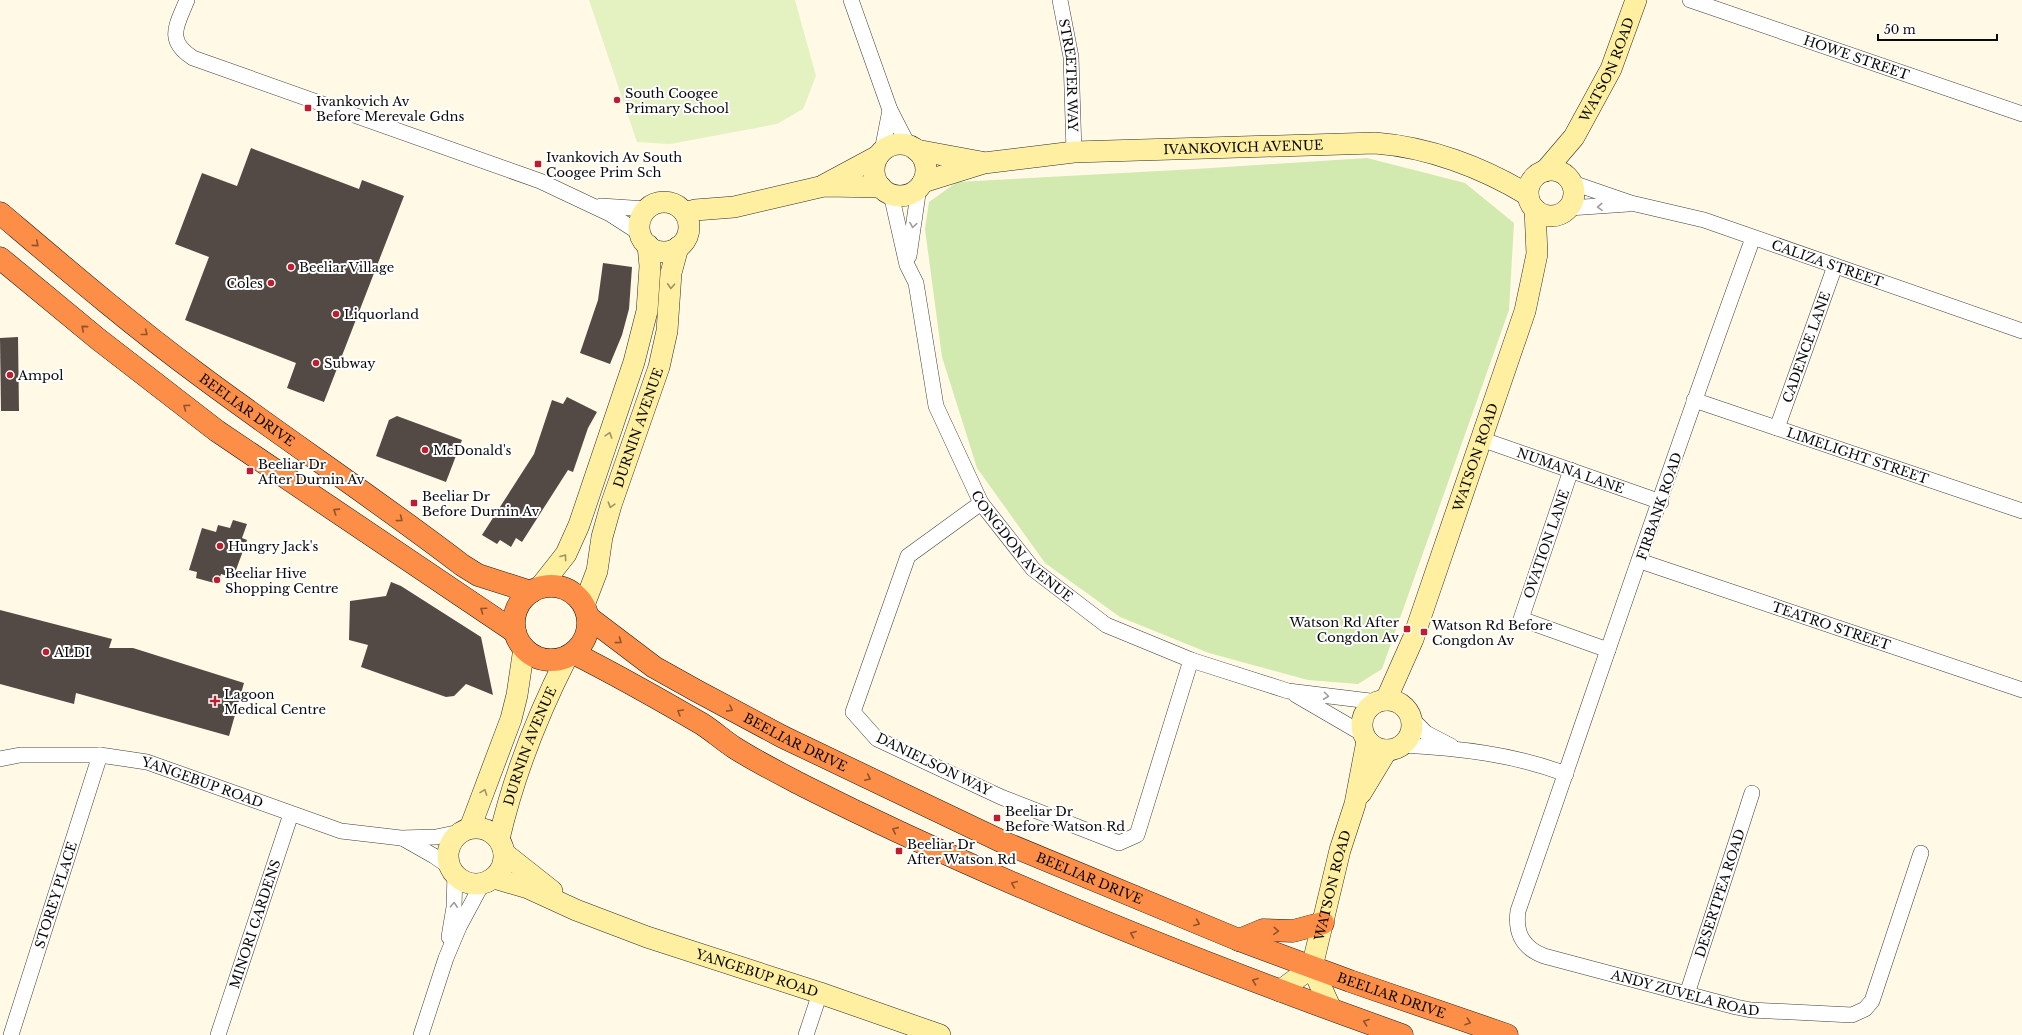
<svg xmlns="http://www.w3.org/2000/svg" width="2022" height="1035" font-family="'Libre Baskerville',serif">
	<rect width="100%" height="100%" fill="#fff9e6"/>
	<path fill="#d2eaaf" d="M1367 158 1465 183 1514 223 1509 310 1382 669 1358 684 1308 680 1209 653 1120 617 1045 563 977 468 942 357 925 229 929 202 957 182 1196 169Z"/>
	<path fill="#e4f1c1" d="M589 0H795L816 76 803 109 777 124 670 144 637 142Z"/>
	<g fill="#534a46">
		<path d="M251 148 359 189 362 180 404 196 324 402 287 388 296 363 185 320 209 257 175 244 202 173 237 186Z"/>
		<path d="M603 263 632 267 629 309 622 335 610 364 580 353 598 300Z"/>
		<path d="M18 337 19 411H1L0 338Z"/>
		<path d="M567 397 597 412 588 428 573 472 568 470 522 542 516 538 511 547 500 540 497 544 482 535 534 454 552 400 563 404Z"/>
		<path d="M397 416 462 440 446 482 376 456 389 420Z"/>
		<path d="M233 520 247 524 242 538 247 540 233 578 221 574 218 584 196 578 197 572 189 570 202 528 216 532 218 525 230 528Z"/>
		<path d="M391 582 401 586 481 637 493 695 466 684 454 696 446 697 361 667 368 645 349 640 350 601 386 596Z"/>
		<path d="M0 610 112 639 109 648H133L244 683 229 736 76 693 74 704 0 684Z"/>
	</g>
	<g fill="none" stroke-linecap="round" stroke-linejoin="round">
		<defs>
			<g id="street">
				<path d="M187 0C177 25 165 40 193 58L540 181 610 214 641 234"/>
				<path d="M851 0 890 110 908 145"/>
				<path id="s1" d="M1060 0 1071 57 1074 152"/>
				<path id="s2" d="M1690 0 2022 114"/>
				<path d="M882 151 890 110"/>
				<path id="s3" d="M1573 183 1631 203 1704 220 2022 331"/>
				<path id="s4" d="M891 194 907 265 916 283 936 406 981 503 1033 569 1106 625 1191 660 1288 691 1378 702"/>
				<path d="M601 206 647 209"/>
				<path d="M1569 208 1628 204"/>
				<path id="s5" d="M1753 238C1671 461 1596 687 1518 911 1515 933 1523 948 1544 956L1736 1007 1751 1010 1852 1015 1865 1009 1872 1001 1921 853"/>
				<path d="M909 256 919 187"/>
				<path id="s6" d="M1694 400 2022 511"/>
				<path id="s7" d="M1777 428 1835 266"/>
				<path id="s8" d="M1481 439 1661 502"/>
				<path d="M1571 470 1521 619 1608 650"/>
				<path d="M981 503 908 556 853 712 877 739 1001 797 1119 843 1137 835 1191 660"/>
				<path id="s9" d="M1640 561 2022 690"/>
				<path d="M1296 695 1363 734"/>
				<path d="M1410 717 1426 733 1451 746"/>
				<path d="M1402 745C1457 748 1514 754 1566 774"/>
				<path id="s10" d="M0 759 20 755H100L147 762 341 831 401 838 436 837 460 832"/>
				<path d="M404 839 434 856 450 867"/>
				<path d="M449 937 454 907 455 874"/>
				<path id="s11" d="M1687 994 1752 793"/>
				<path id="s12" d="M11 1035 100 755"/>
				<path id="s13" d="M218 1035 291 814"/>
				<path d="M421 1035 446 958 459 927 482 884"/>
				<path d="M806 1035 820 993"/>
			</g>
			<g id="secondary">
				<circle cx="900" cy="170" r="26"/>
				<path d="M916 150 981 162"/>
				<circle cx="1551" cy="193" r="23"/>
				<path id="s14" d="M1545 171 1574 137 1611 69 1636 0"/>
				<path id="s15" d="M923 182 984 163 1074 152 1375 143C1428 147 1482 167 1528 195"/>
				<path d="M824 185 878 156"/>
				<circle cx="664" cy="227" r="25"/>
				<path d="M685 213 695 210 734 207 824 186 881 187"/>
				<path d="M540 587 566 554 579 525 634 362 647 311 650 266 648 245"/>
				<path id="s16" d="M584 605 597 571 602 537 611 505 659 367 667 331 671 273 678 247"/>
				<path id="s17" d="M1386 700 1413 639 1525 311 1537 254 1535 209"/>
				<circle cx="1387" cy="725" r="25"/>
				<path d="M1361 793 1387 750"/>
				<circle cx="476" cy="856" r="28"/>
				<path d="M470 828 511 719 517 695 524 648"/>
				<path id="s18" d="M499 839C514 774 537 716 567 657"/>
				<path d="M504 853 552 891"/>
				<path id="s19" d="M494 878 528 888 576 910 647 937 820 993 940 1035"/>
				<path d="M1312 967 1331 1009"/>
				<path id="s20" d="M1280 991 1312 967 1340 850 1355 804 1367 741"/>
			</g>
			<g id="highway">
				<path id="s21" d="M0 213C65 268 129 323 198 374 285 439 376 499 462 565L478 575 531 592"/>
				<path d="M0 258 98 339 217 431 515 632"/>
				<circle cx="551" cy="623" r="37"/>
				<path id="s22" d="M588 617 654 667 697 691 783 737 1005 843 1239 940 1350 981 1507 1035"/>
				<path d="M573 653C617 675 659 699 702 724 713 731 724 741 735 748 757 762 781 774 804 786 997 883 1199 963 1402 1035"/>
				<path d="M1239 940 1263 930 1293 931 1323 923"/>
			</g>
		</defs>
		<use href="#street" stroke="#3d3d3d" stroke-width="16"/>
		<use href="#secondary" stroke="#2c2c2c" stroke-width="22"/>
		<use href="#highway" stroke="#1b1b1b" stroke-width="23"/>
		<use href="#street" stroke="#fff" stroke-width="15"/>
		<use href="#secondary" stroke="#ffefa1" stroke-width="21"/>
		<use href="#highway" stroke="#fd8e47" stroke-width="22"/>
	</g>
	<defs><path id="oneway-chevron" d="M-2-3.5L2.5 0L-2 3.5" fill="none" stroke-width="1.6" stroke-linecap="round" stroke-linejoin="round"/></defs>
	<g stroke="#9d9d9d">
		<use href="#oneway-chevron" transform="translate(1600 207) rotate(177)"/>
		<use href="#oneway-chevron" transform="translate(913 225) rotate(99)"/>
		<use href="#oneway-chevron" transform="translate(1326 696) rotate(7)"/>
		<use href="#oneway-chevron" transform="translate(454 905) rotate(-87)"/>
	</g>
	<g stroke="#90532c">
		<use href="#oneway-chevron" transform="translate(36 244) rotate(40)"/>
		<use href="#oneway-chevron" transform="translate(84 328) rotate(-140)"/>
		<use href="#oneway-chevron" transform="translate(145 333) rotate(38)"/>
		<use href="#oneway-chevron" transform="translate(186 407) rotate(-143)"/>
		<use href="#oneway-chevron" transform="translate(336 511) rotate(-147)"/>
		<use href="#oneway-chevron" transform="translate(400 519) rotate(37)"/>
		<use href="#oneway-chevron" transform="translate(483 610) rotate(-145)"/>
		<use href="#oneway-chevron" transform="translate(619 641) rotate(36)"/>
		<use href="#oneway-chevron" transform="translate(730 709) rotate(28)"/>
		<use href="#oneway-chevron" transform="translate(680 712) rotate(-150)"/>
		<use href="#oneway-chevron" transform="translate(868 778) rotate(25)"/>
		<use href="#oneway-chevron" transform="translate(895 830) rotate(-156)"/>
		<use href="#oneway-chevron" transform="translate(1014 884) rotate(-157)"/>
		<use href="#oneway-chevron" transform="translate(1197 923) rotate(22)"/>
		<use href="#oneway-chevron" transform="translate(1276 931) rotate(4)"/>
		<use href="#oneway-chevron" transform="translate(1133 934) rotate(-158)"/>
		<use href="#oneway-chevron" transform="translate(1255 981) rotate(-159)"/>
		<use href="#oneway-chevron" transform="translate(1366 1022) rotate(-160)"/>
		<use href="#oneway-chevron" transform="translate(1468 1022) rotate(19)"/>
	</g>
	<g stroke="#9d9365">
		<use href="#oneway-chevron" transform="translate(671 286) rotate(93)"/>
		<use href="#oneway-chevron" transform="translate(609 435) rotate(-72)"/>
		<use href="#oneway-chevron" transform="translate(611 505) rotate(107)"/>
		<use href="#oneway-chevron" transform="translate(564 557) rotate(-54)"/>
		<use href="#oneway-chevron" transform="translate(484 792) rotate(-70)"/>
	</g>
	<g fill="#bf1c2e" stroke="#fff" stroke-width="1.5">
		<circle cx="617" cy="100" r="4"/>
		<rect x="304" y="104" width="8" height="8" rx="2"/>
		<rect x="534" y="160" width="8" height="8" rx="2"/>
		<circle cx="291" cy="267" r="4"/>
		<circle cx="271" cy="283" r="4"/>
		<circle cx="336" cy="314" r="4"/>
		<circle cx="316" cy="363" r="4"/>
		<circle cx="10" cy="375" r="4"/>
		<circle cx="425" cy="450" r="4"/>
		<rect x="246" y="467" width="8" height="8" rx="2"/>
		<rect x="410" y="499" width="8" height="8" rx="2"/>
		<circle cx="220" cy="546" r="4"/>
		<circle cx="217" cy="580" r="4"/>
		<rect x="1403" y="625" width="8" height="8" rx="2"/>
		<rect x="1420" y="628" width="8" height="8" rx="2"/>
		<circle cx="46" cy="652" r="4"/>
		<path d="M213 695h4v4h4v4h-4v4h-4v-4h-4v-4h4z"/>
		<rect x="993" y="814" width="8" height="8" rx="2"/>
		<rect x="895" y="847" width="8" height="8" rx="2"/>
	</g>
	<g text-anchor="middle" stroke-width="4" stroke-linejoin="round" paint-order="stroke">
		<g font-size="13" fill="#0a0a0a" stroke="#fff">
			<text dy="5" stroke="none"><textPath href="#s2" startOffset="176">HOWE STREET</textPath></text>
			<text dy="5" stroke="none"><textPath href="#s14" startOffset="120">WATSON ROAD</textPath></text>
			<text dy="5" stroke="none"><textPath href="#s1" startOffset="76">STREETER WAY</textPath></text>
			<text dy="5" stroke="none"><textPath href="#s15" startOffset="324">IVANKOVICH AVENUE</textPath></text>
			<text dy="5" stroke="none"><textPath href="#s3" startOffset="267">CALIZA STREET</textPath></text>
			<text dy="5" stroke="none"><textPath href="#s7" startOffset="86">CADENCE LANE</textPath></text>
			<text dy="5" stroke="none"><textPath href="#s21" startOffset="316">BEELIAR DRIVE</textPath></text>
			<text dy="5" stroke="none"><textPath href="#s16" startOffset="186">DURNIN AVENUE</textPath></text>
			<text dy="5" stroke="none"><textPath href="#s6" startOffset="173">LIMELIGHT STREET</textPath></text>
			<text dy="5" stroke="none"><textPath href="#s17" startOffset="259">WATSON ROAD</textPath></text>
			<text dy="5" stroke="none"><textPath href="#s8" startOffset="95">NUMANA LANE</textPath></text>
			<text transform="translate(1659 506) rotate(-71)" y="5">FIRBANK ROAD</text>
			<text dy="5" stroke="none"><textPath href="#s4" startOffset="384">CONGDON AVENUE</textPath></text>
			<text transform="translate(1546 544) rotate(-71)" y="5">OVATION LANE</text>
			<text dy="5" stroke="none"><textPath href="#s9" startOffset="202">TEATRO STREET</textPath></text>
			<text dy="5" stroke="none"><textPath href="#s22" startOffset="243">BEELIAR DRIVE</textPath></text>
			<text dy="5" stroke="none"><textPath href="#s18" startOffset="98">DURNIN AVENUE</textPath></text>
			<text transform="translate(934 764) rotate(26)" y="5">DANIELSON WAY</text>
			<text dy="5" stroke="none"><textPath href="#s10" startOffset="207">YANGEBUP ROAD</textPath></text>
			<text dy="5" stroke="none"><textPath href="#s22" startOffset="567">BEELIAR DRIVE</textPath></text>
			<text dy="5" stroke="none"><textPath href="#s20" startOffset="124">WATSON ROAD</textPath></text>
			<text dy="5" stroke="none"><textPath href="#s11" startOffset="106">DESERTPEA ROAD</textPath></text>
			<text dy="5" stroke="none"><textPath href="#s12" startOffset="147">STOREY PLACE</textPath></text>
			<text dy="5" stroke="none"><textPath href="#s13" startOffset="117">MINORI GARDENS</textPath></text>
			<text dy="5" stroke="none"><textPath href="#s19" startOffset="280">YANGEBUP ROAD</textPath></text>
			<text dy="5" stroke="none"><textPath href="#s5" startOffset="916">ANDY ZUVELA ROAD</textPath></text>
			<text dy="5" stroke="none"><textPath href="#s22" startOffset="891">BEELIAR DRIVE</textPath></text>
		</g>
		<g font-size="13" fill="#0a0a0a" stroke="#fff" text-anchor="start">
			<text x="625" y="98">South Coogee<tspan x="625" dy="15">Primary School</tspan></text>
			<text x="316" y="106">Ivankovich Av<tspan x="316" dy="15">Before Merevale Gdns</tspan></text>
			<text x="546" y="162">Ivankovich Av South<tspan x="546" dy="15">Coogee Prim Sch</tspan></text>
			<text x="299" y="272">Beeliar Village</text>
			<text x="263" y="288" text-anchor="end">Coles</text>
			<text x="344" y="319">Liquorland</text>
			<text x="324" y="368">Subway</text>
			<text x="18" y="380">Ampol</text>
			<text x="433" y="455">McDonald's</text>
			<text x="258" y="469">Beeliar Dr<tspan x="258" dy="15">After Durnin Av</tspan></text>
			<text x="422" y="501">Beeliar Dr<tspan x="422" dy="15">Before Durnin Av</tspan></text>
			<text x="228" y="551">Hungry Jack's</text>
			<text x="225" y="578">Beeliar Hive<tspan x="225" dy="15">Shopping Centre</tspan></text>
			<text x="1399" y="627" text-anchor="end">Watson Rd After<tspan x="1399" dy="15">Congdon Av</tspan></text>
			<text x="1432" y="630">Watson Rd Before<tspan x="1432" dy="15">Congdon Av</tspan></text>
			<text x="54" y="657">ALDI</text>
			<text x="224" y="699">Lagoon<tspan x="224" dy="15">Medical Centre</tspan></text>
			<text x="1005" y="816">Beeliar Dr<tspan x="1005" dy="15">Before Watson Rd</tspan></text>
			<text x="907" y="849">Beeliar Dr<tspan x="907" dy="15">After Watson Rd</tspan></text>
		</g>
	</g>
	<path d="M1878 34v6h119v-6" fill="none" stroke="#0a0a0a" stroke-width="2"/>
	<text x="1884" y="34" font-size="12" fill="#0a0a0a" stroke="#ffffff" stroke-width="3" paint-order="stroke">50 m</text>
</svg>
